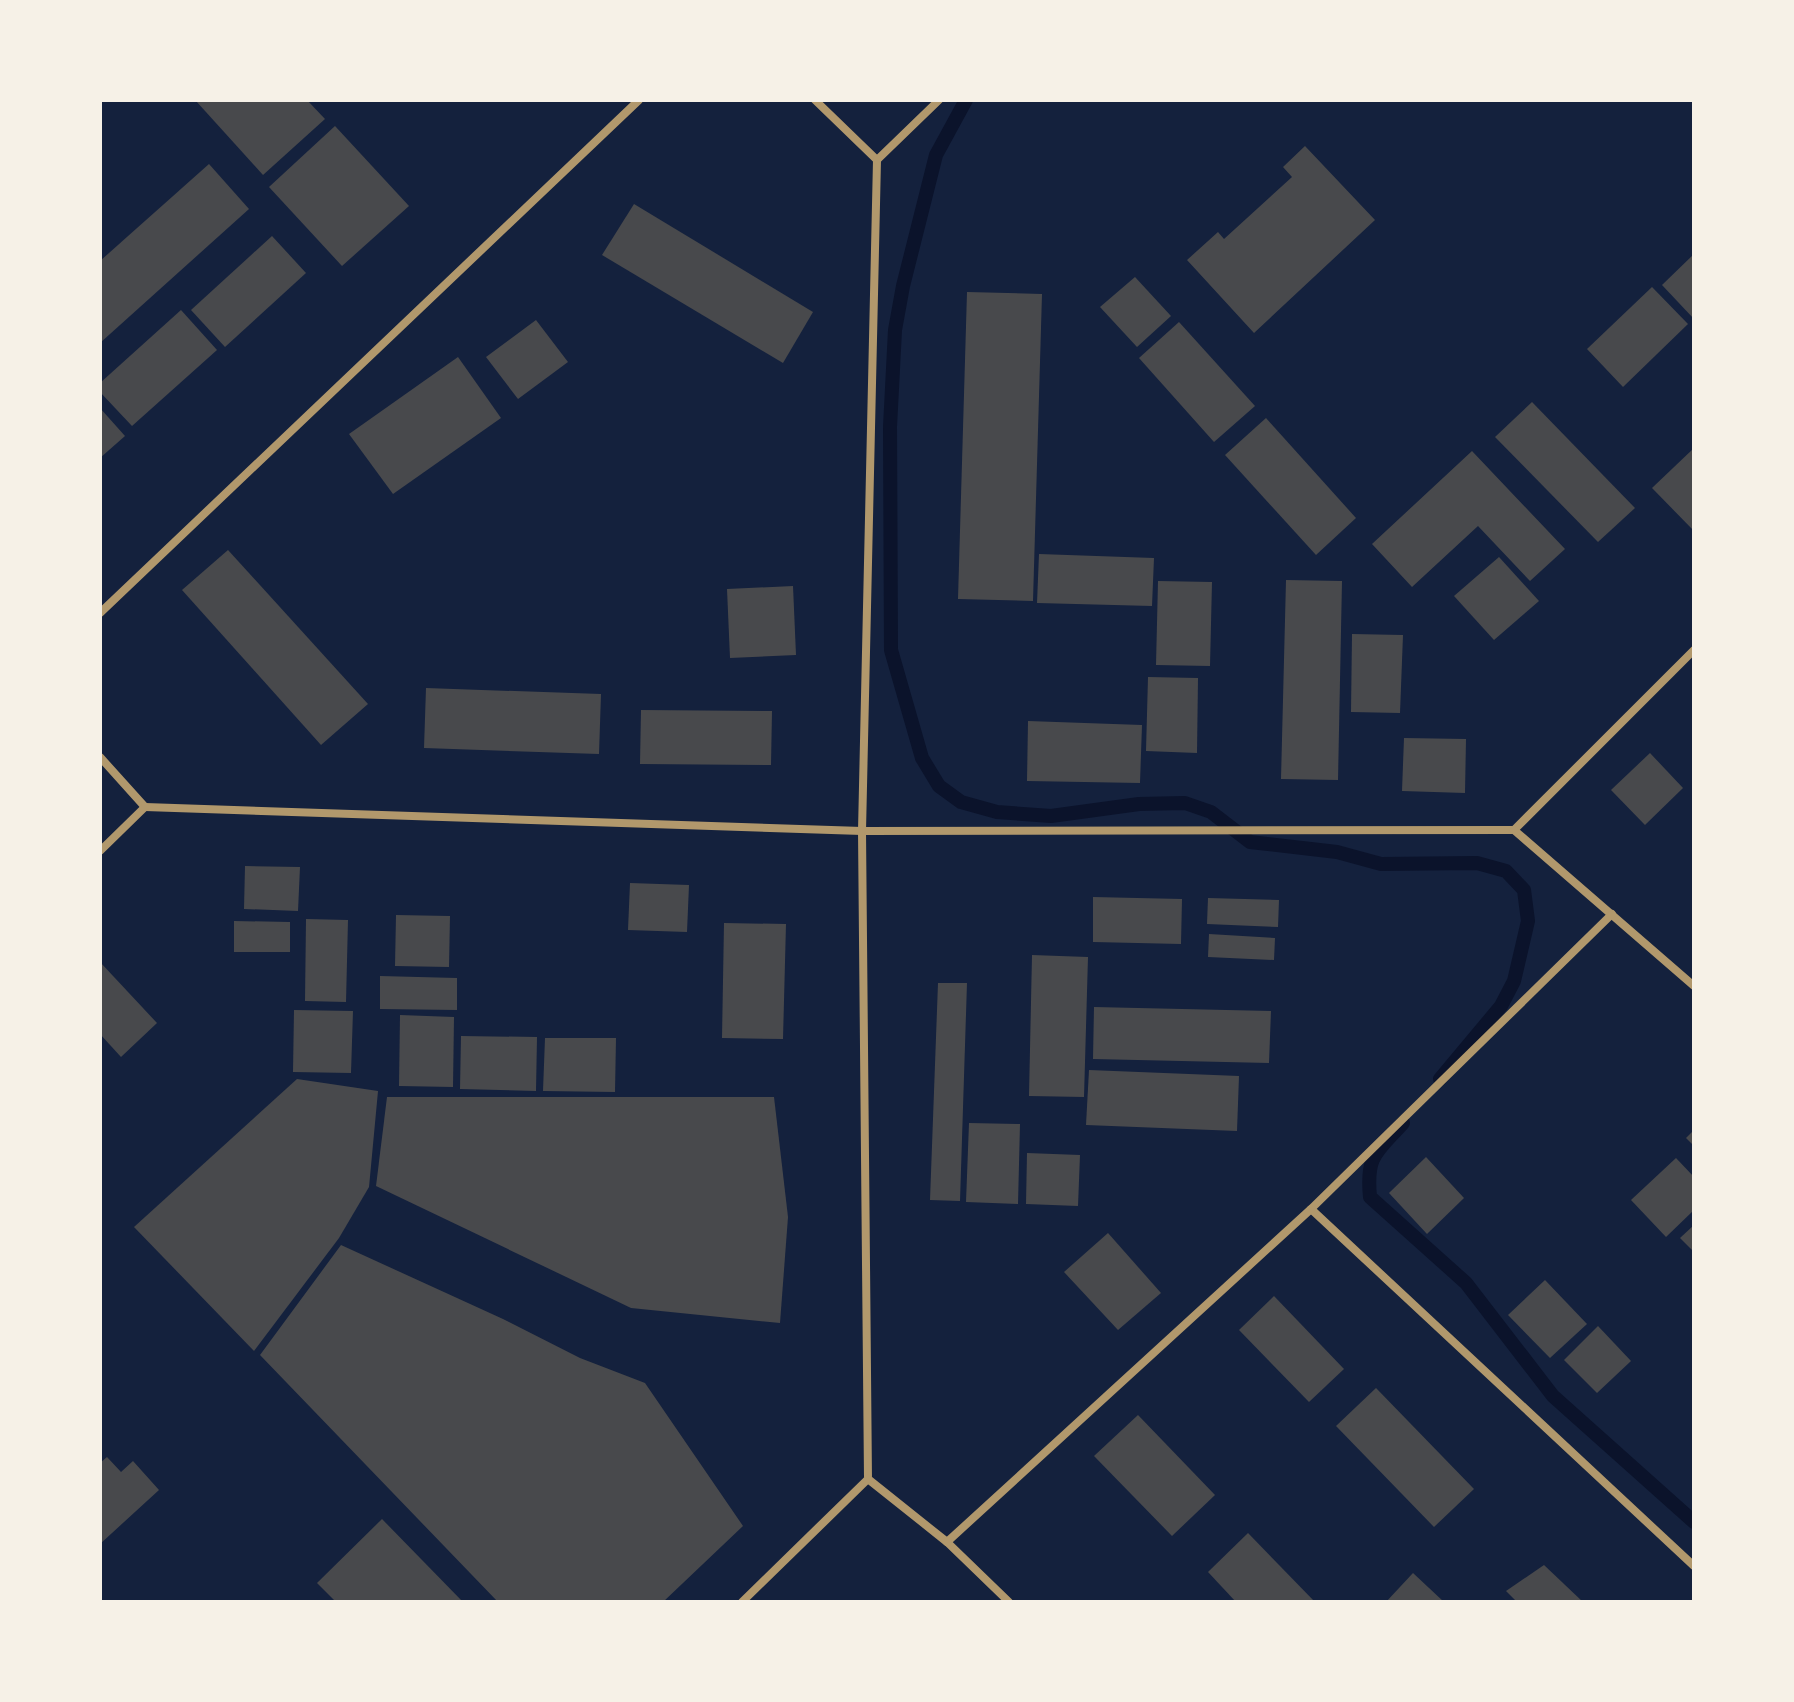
<svg xmlns="http://www.w3.org/2000/svg" width="1794" height="1702" font-family="'Sofia Sans Condensed',sans-serif">
	<rect width="100%" height="100%" fill="#14213d"/>
	<g fill="none" stroke-linecap="round" stroke-linejoin="round">
		<g stroke="#0b132b" stroke-width="14">
			<path d="M966 100 936 155 903 286 895 330 890 427 891 650 922 758 939 786 961 802 997 812 1051 816 1139 804 1185 803 1211 812 1250 842 1337 852 1381 864 1477 863 1506 871 1524 890 1528 921 1514 981 1501 1006 1440 1079"/>
			<path d="M1403 1123C1376 1153 1366 1155 1370 1197L1466 1283 1553 1396 1694 1522"/>
		</g>
	</g>
	<g fill="#48494c">
		<path d="M198 100H307L325 119 263 175 196 101Z"/>
		<path d="M335 126 409 206 342 266 269 187Z"/>
		<path d="M1305 146 1375 220 1254 333 1187 260 1218 232 1224 239 1292 177 1283 167Z"/>
		<path d="M209 164 249 209 100 343V261Z"/>
		<path d="M634 204 813 312 783 363 602 255Z"/>
		<path d="M272 236 306 273 225 347 191 310Z"/>
		<path d="M1694 254V319L1662 285Z"/>
		<path d="M1135 277 1171 316 1137 347 1100 307Z"/>
		<path d="M1652 287 1688 324 1623 387 1587 349Z"/>
		<path d="M967 292 1042 294 1033 601 958 599Z"/>
		<path d="M181 310 217 350 132 426 100 392V383Z"/>
		<path d="M536 320 568 362 518 399 486 357Z"/>
		<path d="M1179 322 1255 406 1214 442 1139 358Z"/>
		<path d="M458 357 501 418 393 494 349 434Z"/>
		<path d="M1532 402 1635 508 1598 542 1495 437Z"/>
		<path d="M100 408 125 436 100 458Z"/>
		<path d="M1266 418 1356 518 1316 555 1225 455Z"/>
		<path d="M1694 448V531L1652 488Z"/>
		<path d="M1472 451 1565 549 1530 581 1478 526 1412 587 1372 544Z"/>
		<path d="M228 550 368 704 321 745 182 590Z"/>
		<path d="M1039 554 1154 558 1152 606 1037 603Z"/>
		<path d="M1499 557 1539 601 1494 640 1454 596Z"/>
		<path d="M1286 580 1342 581 1338 780 1281 779Z"/>
		<path d="M1158 581 1212 582 1210 666 1156 665Z"/>
		<path d="M793 586 796 655 730 658 727 589Z"/>
		<path d="M1352 634 1403 635 1400 713 1351 712Z"/>
		<path d="M1148 677 1198 678 1197 753 1146 751Z"/>
		<path d="M426 688 601 694 599 754 424 748Z"/>
		<path d="M641 710 772 711 771 765 640 764Z"/>
		<path d="M1028 721 1142 725 1140 783 1027 781Z"/>
		<path d="M1404 738 1466 739 1465 793 1402 791Z"/>
		<path d="M1650 753 1683 788 1645 825 1611 790Z"/>
		<path d="M245 866 300 867 298 911 244 909Z"/>
		<path d="M630 883 689 885 687 932 628 930Z"/>
		<path d="M1093 897 1182 899 1181 944 1093 942Z"/>
		<path d="M1208 898 1279 900 1278 927 1207 924Z"/>
		<path d="M396 915 450 916 449 967 395 966Z"/>
		<path d="M306 919 348 920 346 1002 305 1001Z"/>
		<path d="M234 921 290 922V952H234Z"/>
		<path d="M724 923 786 924 783 1039 722 1038Z"/>
		<path d="M1209 934 1275 938 1274 960 1208 957Z"/>
		<path d="M1032 955 1088 957 1084 1097 1029 1096Z"/>
		<path d="M100 962 157 1023 121 1057 100 1034Z"/>
		<path d="M380 976 457 978V1010L380 1009Z"/>
		<path d="M938 983H967L960 1201 930 1200Z"/>
		<path d="M1094 1007 1271 1011 1269 1063 1093 1059Z"/>
		<path d="M294 1010 353 1011 351 1073 293 1072Z"/>
		<path d="M400 1015 454 1017 453 1087 399 1086Z"/>
		<path d="M461 1036 537 1037 536 1091 460 1089Z"/>
		<path d="M545 1038H616L615 1092 543 1091Z"/>
		<path d="M1089 1070 1239 1076 1237 1131 1086 1125Z"/>
		<path d="M297 1079 378 1091 369 1187 339 1238 254 1351 134 1227Z"/>
		<path d="M387 1097H774L788 1217 780 1323 631 1308 376 1186Z"/>
		<path d="M969 1123 1020 1124 1018 1204 966 1202Z"/>
		<path d="M1694 1130V1146L1686 1138Z"/>
		<path d="M1027 1153 1080 1155 1078 1206 1026 1204Z"/>
		<path d="M1426 1157 1464 1198 1427 1234 1389 1193Z"/>
		<path d="M1676 1158 1694 1177V1210L1666 1237 1631 1200Z"/>
		<path d="M1694 1225V1252L1680 1238Z"/>
		<path d="M1108 1233 1161 1293 1118 1330 1064 1272Z"/>
		<path d="M341 1245 503 1319 580 1358 645 1383 743 1526 663 1602H498L260 1355Z"/>
		<path d="M1545 1280 1587 1324 1550 1358 1508 1315Z"/>
		<path d="M1274 1296 1344 1369 1309 1402 1239 1330Z"/>
		<path d="M1598 1326 1631 1361 1597 1393 1564 1360Z"/>
		<path d="M1376 1388 1474 1489 1434 1527 1336 1426Z"/>
		<path d="M1138 1415 1215 1495 1172 1536 1094 1456Z"/>
		<path d="M107 1457 121 1472 133 1461 159 1490 100 1544V1463Z"/>
		<path d="M382 1519 463 1602H336L317 1583Z"/>
		<path d="M1248 1533 1315 1602H1236L1208 1572Z"/>
		<path d="M1544 1565 1583 1602H1517L1506 1591Z"/>
		<path d="M1413 1573 1444 1602H1386Z"/>
	</g>
	<g fill="none" stroke-linecap="round" stroke-linejoin="round">
		<g stroke="#b1986c" stroke-width="8">
			<path d="M815 100 877 160"/>
			<path d="M877 160 862 831 868 1479 947 1542 1009 1602"/>
			<path d="M877 160 939 100"/>
			<path d="M100 613 639 100"/>
			<path d="M100 757 145 807"/>
			<path d="M145 807 862 831 1514 830"/>
			<path d="M1514 830 1694 650"/>
			<path d="M1514 830 1694 986"/>
			<path d="M100 851 145 807"/>
			<path d="M1311 1209 1694 1566"/>
			<path d="M947 1542 1311 1209 1612 914"/>
			<path d="M742 1602 868 1479"/>
		</g>
	</g>
	<rect width="1794" height="1702" fill="none" stroke="#f6f1e7" stroke-width="204"/>
</svg>
